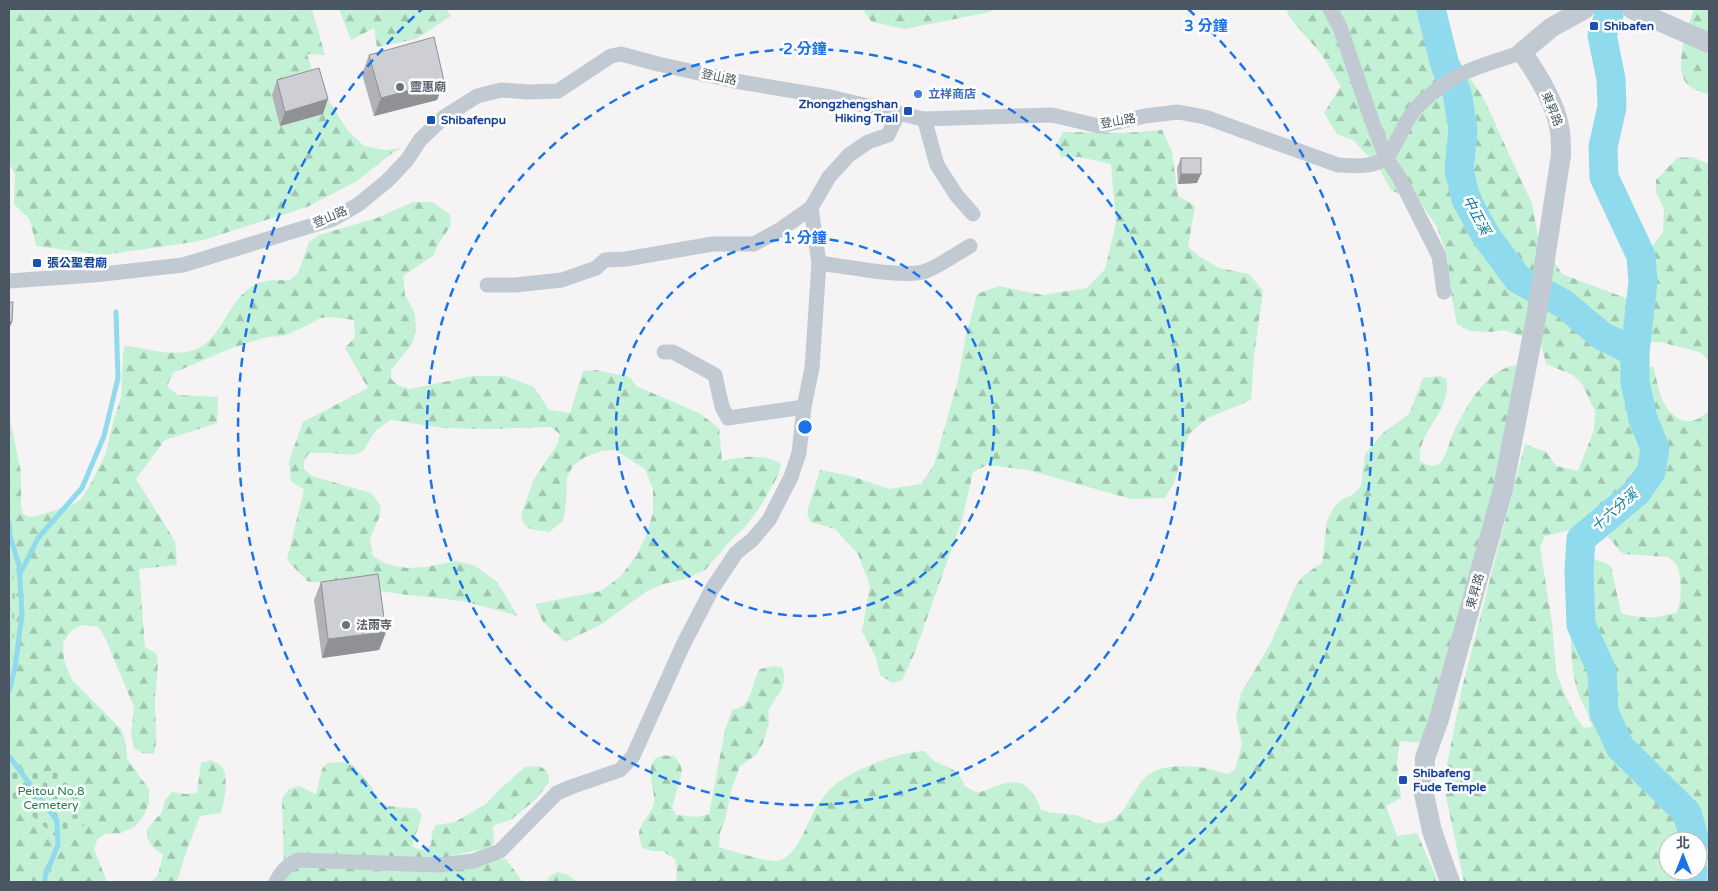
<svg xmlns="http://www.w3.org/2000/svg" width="1718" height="891" font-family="'Varela Round','Noto Sans TC',sans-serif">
	<defs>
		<pattern id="forest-firs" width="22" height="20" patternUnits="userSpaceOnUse" patternTransform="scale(1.25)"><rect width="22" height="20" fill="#c3f1d5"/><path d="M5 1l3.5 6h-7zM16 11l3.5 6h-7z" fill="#a0c6b0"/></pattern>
		<pattern id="cemetery-stones" width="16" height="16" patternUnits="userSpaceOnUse" patternTransform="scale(1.25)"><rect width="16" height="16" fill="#c3f1d5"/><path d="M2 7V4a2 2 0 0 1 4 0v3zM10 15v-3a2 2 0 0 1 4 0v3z" fill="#a0c6b0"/></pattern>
	</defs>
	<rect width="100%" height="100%" fill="#f5f3f3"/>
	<g fill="url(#forest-firs)" fill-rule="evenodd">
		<path d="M9 9H312L325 55 307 54 314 77 348 131 364 146 385 150 402 148 392 153 357 181 307 207 200 241 104 255 36 246 30 220 14 204 15 174 9 163Z"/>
		<path d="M339 9H446L451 16 416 39 377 47 374 28 351 40Z"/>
		<path d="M862 9H998L985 13 905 29 872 22Z"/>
		<path d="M1286 9H1440L1449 43 1472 81 1483 97 1532 204 1538 236 1562 274 1636 302 1650 249 1663 232 1664 209 1656 192V180L1677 158 1692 157 1709 164V360L1699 352 1660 342H1642L1641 367H1653C1657 378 1658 391 1663 401 1673 422 1693 429 1709 410V882H1464L1446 796V770L1462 688 1525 444 1546 452 1556 466 1578 471 1594 430 1595 411 1582 384 1573 375 1546 364 1541 343 1504 330 1490 332 1470 331 1457 324 1452 299 1447 255 1437 227 1422 205 1391 190 1378 166 1353 140 1337 134 1324 113 1341 86 1322 55 1290 18ZM1570 530C1583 530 1602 529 1611 540 1617 546 1617 550 1624 554L1668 557C1671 559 1675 562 1677 566 1682 578 1682 600 1677 612 1659 619 1640 619 1621 613L1611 566C1597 557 1584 560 1568 564 1562 584 1568 605 1570 626 1572 651 1570 670 1579 695 1583 706 1590 715 1592 727L1584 728 1576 717 1564 693 1556 671 1552 623 1540 547 1545 536ZM1668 841H1698V871H1668Z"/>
		<path d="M1694 9H1709V95C1703 92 1692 89 1688 85 1672 69 1688 27 1694 9Z"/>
		<path d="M1162 130 1172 152 1178 196 1195 206 1188 247 1200 257 1219 268 1249 274 1263 291 1254 356 1251 400 1208 418 1189 434 1174 483 1165 498 1131 499 1028 470 987 465 973 472 962 520 915 652 902 680 893 683 880 675 876 658 862 631 870 586 858 554 835 529 810 522 807 512 820 470 851 476 889 489 921 484 934 465 958 380 965 340 977 294 999 286 1043 295 1087 288 1105 269 1116 223 1111 164 1080 157H1061L1057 144 1063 132 1124 133Z"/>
		<path d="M413 202H432L450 214 451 225 437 246 434 255 403 276 405 295 415 313 416 330 412 344 391 370V379L399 386 410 389 473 376H505L534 387 549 410 570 413 583 371 596 370 630 377 636 386 699 413 719 428 722 461C741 457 765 453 781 464L779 474 760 507 745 527 732 539 705 570 685 579 664 584 647 591 602 624 565 642 543 622 535 604 601 591 620 577 637 555 647 533 653 513V489L645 469 615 450 602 451 585 457 573 466 567 477 566 503 563 521 549 532 530 529 523 523 521 514 534 479 557 445 560 434 551 427 488 429 443 428 391 420 376 430 363 451 354 455 330 453H309L304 461V469L312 476 371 493 381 506 379 518 370 538 373 556 386 564 407 568 426 567 456 561 474 565 497 582 518 616 463 601 408 595 307 581 287 560 304 489 291 482 289 461 303 422 368 388 345 348 355 337 354 320 331 317 320 318 304 327 284 336 267 337 232 348 173 373 167 386 178 395 218 397 217 423 165 440 136 479 175 541 177 565 139 569 145 647 157 654C159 669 156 683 155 698 154 716 159 736 154 754L142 753 134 748 131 734 134 707 106 640 99 627 82 625 71 631 63 643 64 660 72 680 121 729 126 744 127 759 149 789V803L143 817 134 827 121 833 106 834 98 838 94 849 107 882H9V796L58 839 24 774 9 763V673L13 657 15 582 9 562V414L21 473V507L23 514 29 517 37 516 72 505 81 499 90 485 106 453 113 422 121 397 123 353 125 346C145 348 166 355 186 352 224 347 225 296 259 283 268 279 281 281 290 280L298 273 309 242 319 235 377 218Z"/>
		<path d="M1517 365 1500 467 1435 698 1421 743 1400 741 1397 763 1401 798 1386 806 1397 836 1417 833 1435 875 1436 882H676L677 869 675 859 662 851H653L642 848C641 843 639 838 639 833 640 821 653 814 654 801 655 788 645 770 655 759 660 754 668 756 674 756L680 764 682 771 672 808 676 815 697 817 709 814 725 730 732 710C736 709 741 707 744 705 752 698 753 679 760 669L774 666 782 667C789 687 777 694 768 711L769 723 763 743 757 754 740 766 731 791 725 821 720 832 719 847C728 850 771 863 778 861 800 855 807 819 819 803 824 796 832 786 840 781 858 768 902 751 925 751 936 770 957 761 964 785 968 788 973 792 978 792 985 792 990 788 996 786 1021 776 1033 787 1041 810 1052 814 1063 813 1075 815 1084 817 1095 825 1104 823 1130 819 1133 775 1160 769 1174 765 1195 766 1210 769 1216 771 1222 773 1228 774L1235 770 1242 744 1236 717 1241 693 1271 643 1295 587 1304 575 1322 563 1327 521 1334 507 1343 499 1352 495 1361 486 1365 454 1384 432 1409 414 1423 378 1440 376 1447 379C1447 386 1447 392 1445 399 1439 421 1418 435 1420 461 1426 465 1434 469 1441 462 1446 457 1450 440 1453 433 1465 408 1487 368 1517 365Z"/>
		<path d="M211 760C216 763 222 765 224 771 228 782 224 802 221 813L200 816 186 852 177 882H151L158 875 163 855 153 847 147 838V829L162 812 165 800 172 792 185 794 197 793 201 763Z"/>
		<path d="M342 762 353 765 371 786 375 794 381 802 388 806 418 809 422 816 412 845 415 848 424 850 431 845 432 832 436 825 455 822 486 804 500 789 525 767 538 766 543 768 549 775V782L535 800 512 819 493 826 494 843 487 848 442 858 506 859 523 882H271L284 869 282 798 289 789 299 786 316 794 322 769 327 763Z"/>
		<path d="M557 872 568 875 577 882H547L549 877Z"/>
	</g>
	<g fill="url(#cemetery-stones)">
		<path d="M9 562 15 582 13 658 9 673Z"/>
		<path d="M9 763 24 774 60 770 80 790 84 826 58 839 9 796Z"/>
	</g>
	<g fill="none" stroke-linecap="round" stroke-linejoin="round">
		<g stroke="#90daee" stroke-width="5">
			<path d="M9 523 10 536 19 565 22 614 15 668 9 691"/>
			<path d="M20 574 38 538 82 488 104 436 118 378 116 312"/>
			<path d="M9 756 57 821 58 845 45 876V882"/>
		</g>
		<g stroke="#90daee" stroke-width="29">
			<path d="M1431 9 1445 65 1457 93 1463 129 1459 170 1466 199 1486 236 1518 279 1564 304 1602 336 1635 352"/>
			<path d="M1608 9 1609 16 1602 35 1611 79 1612 107 1603 147 1604 177 1641 256 1643 282 1635 352V382L1643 419 1655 448 1651 472 1636 493 1581 539 1579 572 1581 625 1602 671 1604 712 1620 747 1687 813 1695 841"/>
			<path d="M1693 882V871"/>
		</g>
		<g stroke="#c1cad2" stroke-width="15">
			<path d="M1330 9 1340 27 1373 124 1386 157 1399 177 1439 256 1444 292"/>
			<path d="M923 119 926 125 937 165 957 196 973 214"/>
			<path d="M819 263C843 266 906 279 926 271 941 265 956 254 970 246"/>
			<path d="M9 281 94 275 183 265 333 219 359 204 387 181 407 160 420 140 444 117 477 96 501 90 529 92 558 91 611 56 621 54 658 64 735 81 830 97 923 119 1052 115 1099 126 1145 116 1178 112 1205 117 1338 165C1353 166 1375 168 1387 157 1394 149 1403 127 1410 116 1419 103 1431 94 1443 85 1466 68 1496 62 1522 52"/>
			<path d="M487 285H515L562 280 596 268 605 260 626 259 713 244H754L781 229 811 208"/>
			<path d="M664 352H673L715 375 722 407 728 418 804 407"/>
			<path d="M276 882C281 871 287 865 298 860L439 865 473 861 500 851 557 793 571 787 620 770 633 756 683 645 712 589 736 553 752 540 769 520 791 477 799 453 804 407 812 368 819 263 811 208 829 177 849 155 868 142 888 135 898 114"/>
		</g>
		<g stroke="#c1cad2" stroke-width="20">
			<path d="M1632 9 1709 43"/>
			<path d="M1450 882 1432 831 1424 794 1425 758 1439 719 1503 489 1536 318 1561 155C1561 147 1561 139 1560 132 1557 105 1537 74 1522 52L1552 27 1585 9"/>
		</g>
	</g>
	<g fill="#b0b2b7">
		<path d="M369 55 444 81 437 100 374 116 362 74Z"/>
		<path d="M277 80 323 114 280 126 272 95Z"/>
		<path d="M1181 158 1197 183 1178 184 1177 168Z"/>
		<path d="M321 582 386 632 379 650 322 658 314 600Z"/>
	</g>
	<g fill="#909195">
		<path d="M444 81 437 100 374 116 381 98Z"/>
		<path d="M328 99 323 114 280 126 285 112Z"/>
		<path d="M1181 174H1201L1197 183 1178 184Z"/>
		<path d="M9 321 12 322 9 329Z"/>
		<path d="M386 632 379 650 322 658 328 639Z"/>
	</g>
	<g fill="#cdcfd5" stroke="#909195">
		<path d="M434 37 444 81 381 98 369 55Z"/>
		<path d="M319 68 328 99 285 112 277 80Z"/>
		<rect x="1181" y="158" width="20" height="16"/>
		<path d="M9 302H13L12 322 9 321Z"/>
		<path d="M378 574 386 632 328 639 321 582Z"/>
	</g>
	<g fill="none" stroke="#1a73e8" stroke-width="2.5" stroke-dasharray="9 6">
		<circle cx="805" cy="427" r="189"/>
		<circle cx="805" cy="427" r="378"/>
		<path d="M464 880A567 567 0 0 1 422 9M1188 9A567 567 0 0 1 1146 880"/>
	</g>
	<g fill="#1a4fb4" stroke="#fff" stroke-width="2">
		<rect x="1589" y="21" width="10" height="10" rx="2.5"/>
		<rect x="903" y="106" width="10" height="10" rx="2.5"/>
		<rect x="426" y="115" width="10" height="10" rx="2.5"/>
		<rect x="32" y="258" width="10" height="10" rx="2.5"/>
		<rect x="1398" y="775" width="10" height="10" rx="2.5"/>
	</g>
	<g fill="#6b7280" stroke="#fff" stroke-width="2">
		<circle cx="400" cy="87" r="5"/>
		<circle cx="346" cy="625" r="5"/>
	</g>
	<circle fill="#3f7fe0" stroke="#fff" stroke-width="2" cx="918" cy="94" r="5"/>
	<g text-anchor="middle" stroke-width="5" stroke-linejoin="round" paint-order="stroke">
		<g font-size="12" font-weight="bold" fill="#164399" stroke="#fff" text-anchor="start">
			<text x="1604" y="30">Shibafen</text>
			<text x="898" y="108" text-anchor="end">Zhongzhengshan<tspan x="898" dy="14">Hiking Trail</tspan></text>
			<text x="441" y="124">Shibafenpu</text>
			<text x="47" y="267">張公聖君廟</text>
			<text x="1413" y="777">Shibafeng<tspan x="1413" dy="14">Fude Temple</tspan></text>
		</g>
		<g font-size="12" fill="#4a5661" stroke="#fff">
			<text transform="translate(719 77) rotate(12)" y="4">登山路</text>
			<text transform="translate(1552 109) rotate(68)" y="4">東昇路</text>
			<text transform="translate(1118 121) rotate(-10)" y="4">登山路</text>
			<text transform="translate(330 217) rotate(-23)" y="4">登山路</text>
			<text transform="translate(1475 591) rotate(-74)" y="4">東昇路</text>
		</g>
		<g font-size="12" font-weight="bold" fill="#5b616d" stroke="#fff" text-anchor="start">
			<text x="410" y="91">靈惠廟</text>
			<text x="356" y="629">法雨寺</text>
		</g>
		<g font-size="12" font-weight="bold" fill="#366cbe" stroke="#fff" text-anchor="start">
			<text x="928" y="98">立祥商店</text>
		</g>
		<g font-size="12" fill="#17864f" stroke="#fff">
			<text x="51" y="795">Peitou No.8<tspan x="51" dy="14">Cemetery</tspan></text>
		</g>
		<g font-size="14" font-style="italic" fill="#0c7c9b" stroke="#fff">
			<text transform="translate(1477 215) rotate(62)" y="5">中正溪</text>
			<text transform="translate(1614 510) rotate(-41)" y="5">十六分溪</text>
		</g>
	</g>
	<circle cx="805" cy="427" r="8" fill="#1a73e8" stroke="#fff" stroke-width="2.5"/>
	<g font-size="15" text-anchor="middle" font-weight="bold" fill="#1a73e8" stroke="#fff" stroke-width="5" stroke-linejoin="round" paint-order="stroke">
		<text x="1206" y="31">3 分鐘</text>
		<text x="805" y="54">2 分鐘</text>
		<text x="805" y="243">1 分鐘</text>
	</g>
	<rect width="1718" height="891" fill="none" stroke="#4a5661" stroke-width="20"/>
	<g transform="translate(1683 856)"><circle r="24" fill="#ffffff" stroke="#b7bbc0"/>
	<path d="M0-4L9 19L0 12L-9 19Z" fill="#1a73e8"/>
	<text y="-8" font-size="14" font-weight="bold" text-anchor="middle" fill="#4a5661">北</text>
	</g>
</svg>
